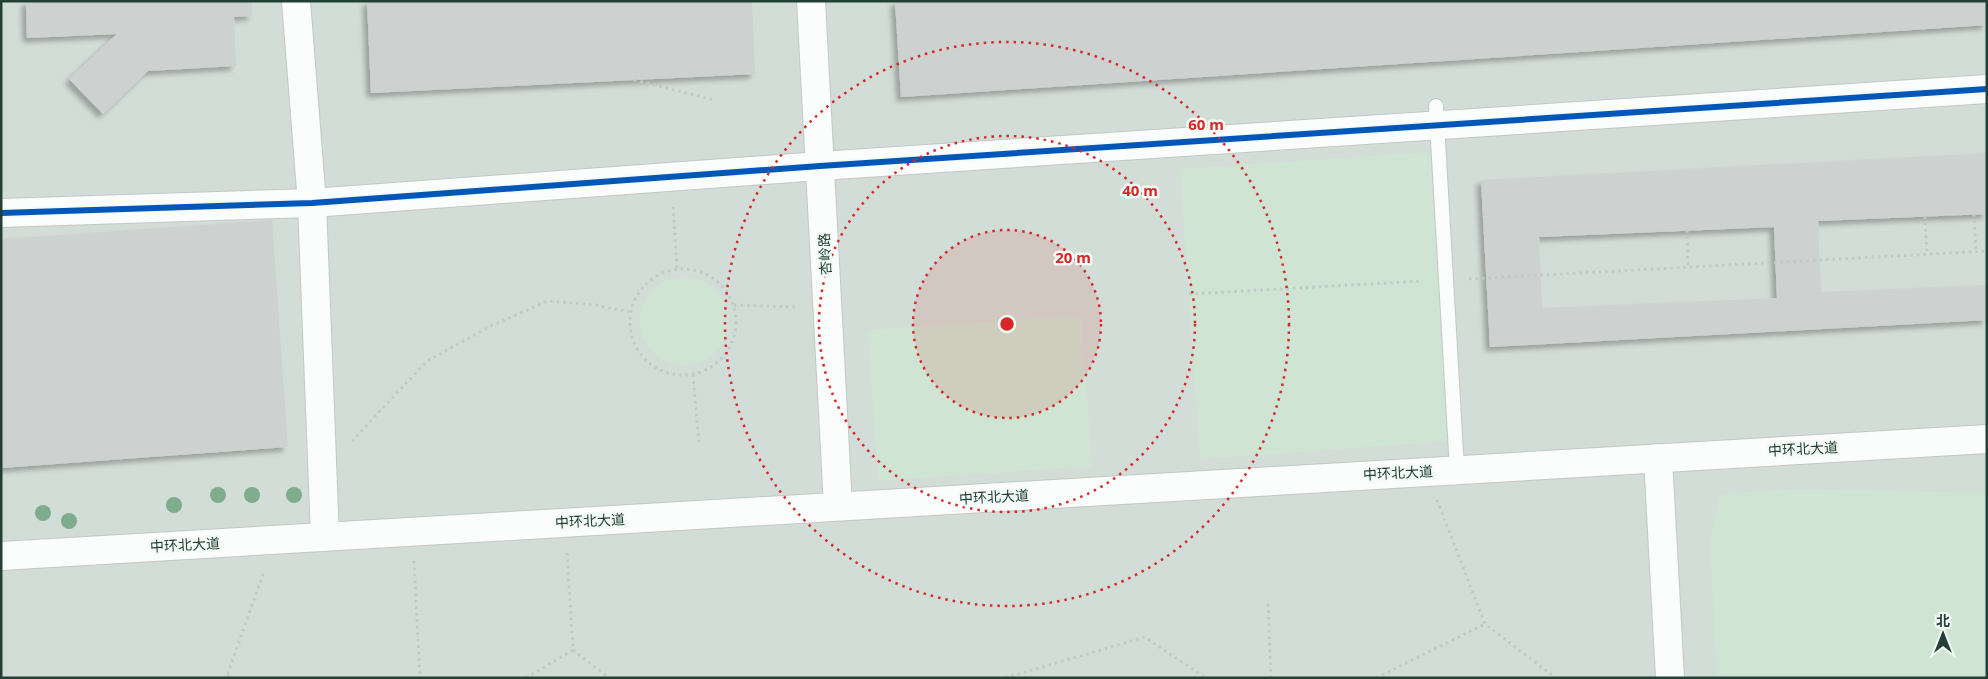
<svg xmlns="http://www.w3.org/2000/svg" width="1988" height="679" font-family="'Noto Sans','Noto Sans SC',sans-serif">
	<defs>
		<filter id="shadow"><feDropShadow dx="-4.5" dy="4.5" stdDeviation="2.5" flood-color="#0004"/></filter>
	</defs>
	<rect width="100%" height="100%" fill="#e6ebe8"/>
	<rect fill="#d3ddd8" x="1" y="1" width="1986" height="677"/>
	<g fill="#cfe4d3">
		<path d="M1430 152 1450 441 1200 459 1180 169Z"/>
		<circle cx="684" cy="321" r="44"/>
		<path d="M1081 315 1092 466 878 481 868 330Z"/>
		<path d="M1799 489 1987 493V678H1717L1710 543 1720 494Z"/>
	</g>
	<g fill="#cdd2d0" fill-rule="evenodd" filter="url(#shadow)">
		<path d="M26 1H252V16L234 17 236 66 148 71 103 114 69 79 117 34 27 38Z"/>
		<path d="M367 1H752L755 74 371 93Z"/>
		<path d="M895 1H1987V25L901 97Z"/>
		<path d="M1987 153V214L1818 221 1821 292 1987 285V320L1490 347 1481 180ZM1774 227 1777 298 1542 308 1539 237Z"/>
		<path d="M272 220 288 447 1 468V239Z"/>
	</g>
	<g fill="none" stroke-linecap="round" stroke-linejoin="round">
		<defs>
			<path id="service" d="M1436 106 1457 470"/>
			<g id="minor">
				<path d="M296 1 312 203 325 537"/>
				<path d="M811 1 838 506"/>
				<path d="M1 213 312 203 820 166 1987 89"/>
				<path d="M1658 458 1670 678"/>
			</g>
			<path id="tertiary" d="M1 556 1987 439"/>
		</defs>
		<use href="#service" stroke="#c3c8c5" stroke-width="16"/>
		<use href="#minor" stroke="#c3c8c5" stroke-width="30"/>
		<use href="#tertiary" stroke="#c3c8c5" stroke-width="30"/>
		<g stroke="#c1cbc6" stroke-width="3" stroke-dasharray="2.5 4" stroke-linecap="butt">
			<path d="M634 80 715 100"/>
			<path d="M673 207 677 269"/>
			<path d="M1974 214 1976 252"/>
			<path d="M1925 216 1927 254"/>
			<path d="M1687 230 1688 267"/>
			<circle cx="683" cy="322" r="53"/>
			<path d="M1469 279 1987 251"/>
			<path d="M1189 294 1423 281"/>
			<path d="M734 305 798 307"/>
			<path d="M693 375 699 444"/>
			<path d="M352 441 427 361 491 326 548 301 596 305 629 312"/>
			<path d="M1437 500 1485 624 1556 678"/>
			<path d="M414 561 420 678"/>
			<path d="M1268 604 1271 678"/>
			<path d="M573 650 609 678"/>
			<path d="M227 676 234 678"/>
			<path d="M223 678 227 676 264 571"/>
			<path d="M526 678 573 650 567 553"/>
			<path d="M1005 678 1145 637 1206 678"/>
			<path d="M1376 678 1485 624"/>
		</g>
		<use href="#service" stroke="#fbfcfc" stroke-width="14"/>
		<use href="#minor" stroke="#fbfcfc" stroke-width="28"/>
		<use href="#tertiary" stroke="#fbfcfc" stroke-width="28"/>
		<defs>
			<path id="cycleway" d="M1 213 312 203 820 166 1987 89"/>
		</defs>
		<use href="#cycleway" stroke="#f4faf6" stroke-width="9"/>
		<use href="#cycleway" stroke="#0057b8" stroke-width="6"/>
	</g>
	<g fill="#7fac8c">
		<circle cx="218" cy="495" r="8"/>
		<circle cx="252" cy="495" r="8"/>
		<circle cx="294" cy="495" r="8"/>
		<circle cx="174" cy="505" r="8"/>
		<circle cx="43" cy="513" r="8"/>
		<circle cx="69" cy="521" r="8"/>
	</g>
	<circle cx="1007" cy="324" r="94" fill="#d62828" fill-opacity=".12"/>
	<g fill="none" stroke="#d62828" stroke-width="2.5" stroke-dasharray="2.5 5">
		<circle cx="1007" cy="324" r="94"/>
		<circle cx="1007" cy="324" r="188"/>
		<circle cx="1007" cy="324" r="282"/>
	</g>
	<g text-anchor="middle" stroke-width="5" stroke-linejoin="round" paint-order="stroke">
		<g font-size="14" fill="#224035" stroke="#f4faf6">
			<text transform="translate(825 254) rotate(-93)" y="5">杏岭路</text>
			<text transform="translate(1803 449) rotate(-3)" y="5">中环北大道</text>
			<text transform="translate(1398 473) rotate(-3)" y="5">中环北大道</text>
			<text transform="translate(994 497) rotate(-3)" y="5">中环北大道</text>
			<text transform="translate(590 521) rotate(-3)" y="5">中环北大道</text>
			<text transform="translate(185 545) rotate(-3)" y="5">中环北大道</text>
		</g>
	</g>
	<circle cx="1007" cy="324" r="8" fill="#d62828" stroke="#f4faf6" stroke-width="2.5"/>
	<g font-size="15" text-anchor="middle" font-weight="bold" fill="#d62828" stroke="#f4faf6" stroke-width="5" stroke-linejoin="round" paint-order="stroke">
		<text x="1206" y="130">60 m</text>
		<text x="1140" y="196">40 m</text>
		<text x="1073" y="263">20 m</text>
	</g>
	<rect width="1988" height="679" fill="none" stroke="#224035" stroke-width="5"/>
	<g transform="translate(1943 634)" stroke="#f4faf6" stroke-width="4" paint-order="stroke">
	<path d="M0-4L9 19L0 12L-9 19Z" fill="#224035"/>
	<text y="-8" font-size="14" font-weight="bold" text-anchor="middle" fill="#224035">北</text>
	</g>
</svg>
